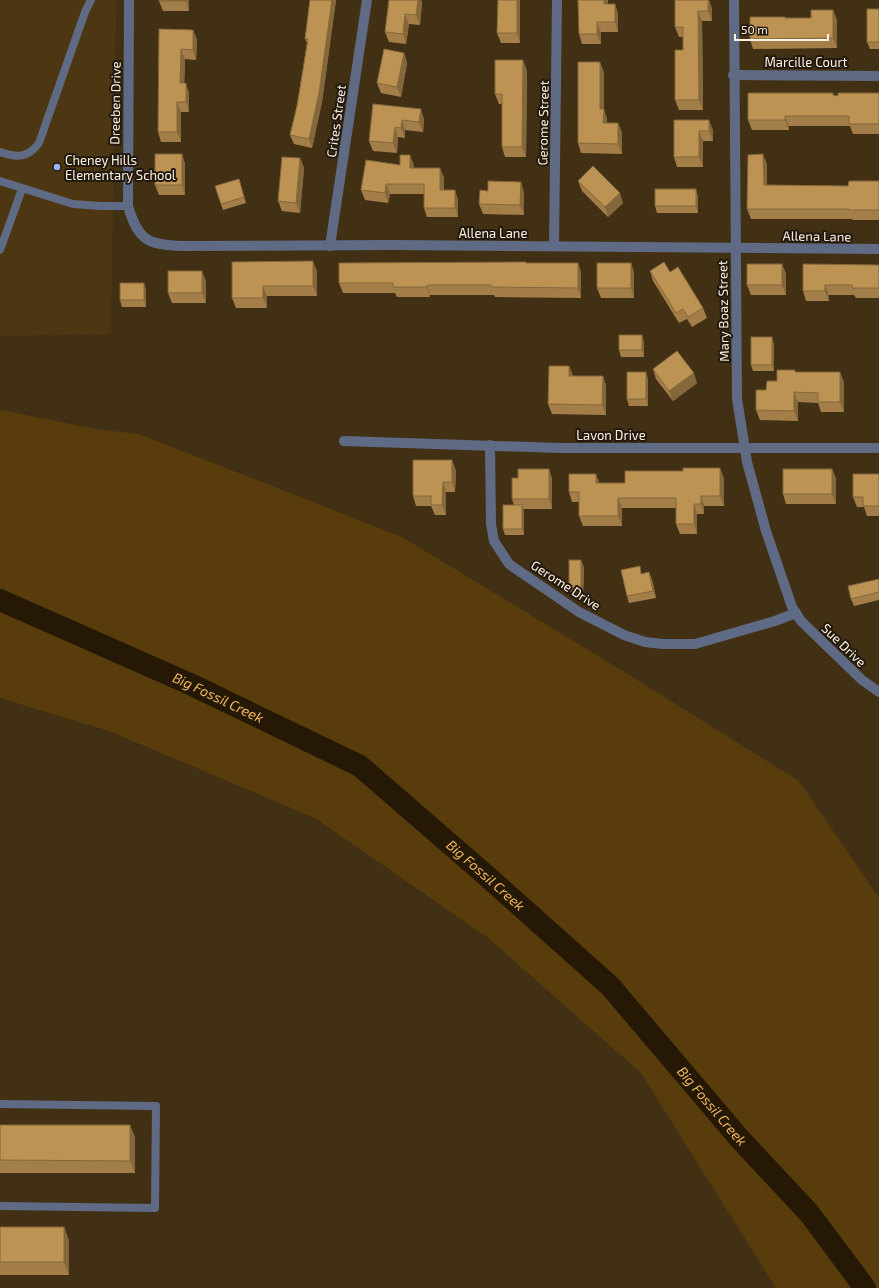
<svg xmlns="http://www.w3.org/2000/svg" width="879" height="1288" font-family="'Exo 2',sans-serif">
	<rect width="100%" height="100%" fill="#423014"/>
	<path fill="#4d3713" d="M0 0H116L111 334 0 336Z"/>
	<path fill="#583c0c" d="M0 410 95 429 139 434 402 537 626 673 799 781 879 898V1288H776L641 1073 487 937 315 818 109 731 0 698Z"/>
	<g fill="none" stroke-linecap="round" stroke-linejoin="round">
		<path stroke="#251905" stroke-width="22" id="s1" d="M0 600 190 684 360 766 481 871 610 986 739 1138 809 1213 865 1288"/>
		<g stroke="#5f6b85" stroke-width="8">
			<path d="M0 152C17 158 28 158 39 143L85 12 91 0"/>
			<path d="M0 181 73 204 101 206H128"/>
			<path d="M0 250 22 189"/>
			<path d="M0 1104 156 1106 155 1208 0 1206"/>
		</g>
		<g stroke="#5f6b85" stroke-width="10">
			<path d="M129 0 128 206C138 240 147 245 183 246L393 245 879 249"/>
			<path d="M734 0 737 399 747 462 766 531 792 607 801 621 862 680 879 692"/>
			<path d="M733 75 879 76"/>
			<path d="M330 246 367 0"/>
			<path d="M554 246 557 0"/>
			<path d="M344 441 560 448H879"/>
			<path d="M490 445 491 524 494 541 509 564 579 612 624 635 645 642 663 644H695L775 621 796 613"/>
		</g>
	</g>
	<g fill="#a37e48">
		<path d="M189 0V11H163L159 1Z"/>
		<path d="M310 0H336L322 102 312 148 294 144 290 135 297 106 307 43 305 39Z"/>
		<path d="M389 0H421L422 3 420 25 409 24 406 44 389 42 385 32Z"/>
		<path d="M520 0V43H501L497 33Z"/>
		<path d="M608 0V4H615L618 14V32H601V44H582L579 34Z"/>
		<path d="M675 0H709L712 9V21H702L703 110H679L675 100 683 50V37H679L675 27Z"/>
		<path d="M879 9V49H870L867 42Z"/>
		<path d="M833 10 837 20V48L753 49 750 39 785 17 786 18H811Z"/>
		<path d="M159 29 193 30 197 40 196 60 185 59 184 83 189 93V112H181V142H161L158 132Z"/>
		<path d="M404 53 407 63 401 97 381 93 377 83Z"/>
		<path d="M527 70 526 157H505L502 147V104H499L495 94Z"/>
		<path d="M604 72V110L607 119V123H618L622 133V154L581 153 578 143Z"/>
		<path d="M879 93V134H853L850 126H789V130H752L748 120 834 95 838 96Z"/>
		<path d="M373 104 424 119 423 132 405 130V138L398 137 397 153 373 151 369 141Z"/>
		<path d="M674 120 713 130V141H703V167H677L674 157Z"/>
		<path d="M182 154 185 164V195H159L155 185Z"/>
		<path d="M300 158 304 168 300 213 282 211 278 201Z"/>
		<path d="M767 164V185L848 186 879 181V220H853L852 219H751L747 209Z"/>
		<path d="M400 165H414V168L444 177V190L458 199V217H427L424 208V194H390L388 203 365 200 361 190Z"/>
		<path d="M239 179 246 203 223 210 221 204Z"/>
		<path d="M578 181 623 203 608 217 582 191Z"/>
		<path d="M524 192V215L483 214 479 204Z"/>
		<path d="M698 196V213H657L655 206Z"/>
		<path d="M232 262 317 271V296H267V308H236L232 298Z"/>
		<path d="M526 263H578L581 273V298L495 297 494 295H430V297H397L395 293H343L339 283Z"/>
		<path d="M631 263 634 273V298H601L597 288Z"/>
		<path d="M782 264 786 274V295H751L747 285Z"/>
		<path d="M879 265V298H856L854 295H829V301H806L803 291Z"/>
		<path d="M650 271 670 272 703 308 707 318 692 327 687 319 679 323 653 281Z"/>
		<path d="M206 281V303H172L168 293Z"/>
		<path d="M146 289V307H122L120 300Z"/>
		<path d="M644 342V357H621L619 350Z"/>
		<path d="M774 344V371H753L751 365Z"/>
		<path d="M569 366 573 376H603L606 386V415L552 414 548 404Z"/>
		<path d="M653 369 697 383 673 401 656 379Z"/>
		<path d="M795 372 844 382V412H821L818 403 798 402V421L760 420 756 410 766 390 777 381Z"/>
		<path d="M648 379V406H629L627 399Z"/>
		<path d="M549 469 552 479V509H523L524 512V535H505L503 529 514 505 512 499 518 478Z"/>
		<path d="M832 469 836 479V504H786L783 494Z"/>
		<path d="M456 470 455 492H446V515H435L431 506H416L413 496Z"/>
		<path d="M879 474V516H867L864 507H857L853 497Z"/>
		<path d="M724 478V506H704V514H697V534H680L676 524V508H622V526H583L579 516V502H572L569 492 600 483H625Z"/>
		<path d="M584 567 583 595H572L569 588Z"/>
		<path d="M642 573 652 579 656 598 629 603 627 596Z"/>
		<path d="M879 580V600L854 606 851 599Z"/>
		<path d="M0 1125H130L135 1138V1173H0Z"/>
		<path d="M0 1227H64L69 1241V1275H0Z"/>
	</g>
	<g fill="#84673b">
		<path d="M186 0H189V11L186 1Z"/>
		<path d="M332 0H336L322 102 312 148 309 139Z"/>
		<path d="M418 0H421L422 3 420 25 416 15Z"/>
		<path d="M517 0H520V43L517 33Z"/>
		<path d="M604 0H608V14L604 4Z"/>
		<path d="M708 0 712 9V21L708 11Z"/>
		<path d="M615 4 618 14V32L615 22Z"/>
		<path d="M833 10 837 20V48L833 38Z"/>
		<path d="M698 11 702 21 703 110 699 100Z"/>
		<path d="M405 14 409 24 406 44 403 34Z"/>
		<path d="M597 22 601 32V44L597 34Z"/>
		<path d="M193 30 197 40 196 60 193 50Z"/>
		<path d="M181 49 185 59 184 93 180 83Z"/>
		<path d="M404 53 407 63 401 97 397 87Z"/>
		<path d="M523 60 527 70 526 157 522 147Z"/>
		<path d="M600 62 604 72V110L607 119V133L603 123 600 109Z"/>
		<path d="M186 83 189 93V112L186 102Z"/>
		<path d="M177 102 181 112V142L177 132Z"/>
		<path d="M421 109 424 119 423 132 419 122Z"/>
		<path d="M785 116 789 126V130L785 120Z"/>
		<path d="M402 120 405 130V138L401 128Z"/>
		<path d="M709 120 713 130V141L709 131Z"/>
		<path d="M618 123 622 133V154L618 144Z"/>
		<path d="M395 127 398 137 397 153 393 143Z"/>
		<path d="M699 131 703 141V167L699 157Z"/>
		<path d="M182 154 185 164V195L182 185Z"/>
		<path d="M763 154 767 164V195L764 185Z"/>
		<path d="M410 155 414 165V177L410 168Z"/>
		<path d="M300 158 304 168 300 213 296 203Z"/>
		<path d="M440 168 444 177V199L440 190Z"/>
		<path d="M521 182 524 192V215L520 205Z"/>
		<path d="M386 184 390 194 388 203 385 193Z"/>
		<path d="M696 189 698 196V213L696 206Z"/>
		<path d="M455 190 458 199V217L455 208Z"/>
		<path d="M620 193 623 203 608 217 605 207Z"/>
		<path d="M313 261 317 271V296L313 286Z"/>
		<path d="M578 263 581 273V298L578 288Z"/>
		<path d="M631 263 634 273V298L631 288Z"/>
		<path d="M782 264 786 274V295L782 285Z"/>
		<path d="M202 271 206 281V303L202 293Z"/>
		<path d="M144 283 146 289V307L144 300Z"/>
		<path d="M427 285 430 295V297L427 287Z"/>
		<path d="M825 285 829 295V301L825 291Z"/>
		<path d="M263 286 267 296V308L263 298Z"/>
		<path d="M642 335 644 342V357L642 350Z"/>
		<path d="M772 337 774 344V371L772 365Z"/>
		<path d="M569 366 573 376H569Z"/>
		<path d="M646 372 648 379V406L646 399Z"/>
		<path d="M840 372 844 382V412L840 402Z"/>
		<path d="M694 373 697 383 673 401 669 391Z"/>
		<path d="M603 376 606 386V415L602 405Z"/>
		<path d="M794 392 798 402V421L794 411Z"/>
		<path d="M452 460 456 470 455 492 452 482Z"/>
		<path d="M720 468 724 478V506L720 496Z"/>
		<path d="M549 469 552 479V509L549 499Z"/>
		<path d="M832 469 836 479V504L832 494Z"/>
		<path d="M596 474 600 484 596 483Z"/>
		<path d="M443 482 446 492V515L442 505Z"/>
		<path d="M701 496 704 506V514L701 504Z"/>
		<path d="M618 498 622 508V526L618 516Z"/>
		<path d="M694 504 697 514V534L694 524Z"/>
		<path d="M522 505 524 512V535L522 529Z"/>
		<path d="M581 560 584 567 583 595 581 588Z"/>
		<path d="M649 572 652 579 656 598 653 591Z"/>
		<path d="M130 1125 135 1138V1173L130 1161Z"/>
		<path d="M64 1227 69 1241V1275L64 1262Z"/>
	</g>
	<g fill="#bd9354" stroke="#84673b">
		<rect x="159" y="0" width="27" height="1"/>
		<path d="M310 0H332L319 93 309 139 290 135 297 106 308 39H305Z"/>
		<path d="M389 0H418L416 15 405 14 403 34 385 32Z"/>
		<path d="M498 0H517V33H497Z"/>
		<path d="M578 0H604V4H615V22H597V34H579Z"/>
		<path d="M675 0H708V11H698L699 100H675V50H683V27H675Z"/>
		<rect x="867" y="9" width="12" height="33"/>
		<path d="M811 10H833V38L750 39V17H785V18H811Z"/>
		<path d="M159 29 193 30V50L181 49 180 83H186V102H177V132H158Z"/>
		<path d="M384 49 404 53 397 87 377 83Z"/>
		<path d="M495 60H523L522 147H502V94H495Z"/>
		<path d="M578 62H600V109H604L603 123H618V144L578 143Z"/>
		<path d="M748 93H833V95L838 96V93H879V124H849V116H785V120H748Z"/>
		<path d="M373 104 421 109 419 122 402 120 401 128 395 127 393 143 369 141Z"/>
		<path d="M674 120H709V131H699V157H674Z"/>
		<rect x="155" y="154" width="27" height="31"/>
		<path d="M763 154 764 185 848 186 849 181H879V210H849V209H747L748 155Z"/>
		<path d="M400 155H410V168H440V190H455V208H424V184H386L385 193 361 190 366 160 400 165Z"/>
		<path d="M282 157 300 158 296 203 278 201Z"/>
		<path d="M593 166 620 193 605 207 578 181Z"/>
		<path d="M239 179 244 197 221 204 215 186Z"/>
		<path d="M488 181 521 182 520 205 479 204 480 190 488 191Z"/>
		<rect x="655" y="189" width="41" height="17"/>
		<path d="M313 261V286H263V298H232V262Z"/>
		<path d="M526 262V263H578V288L491 287V285H427V287H393V283H339V263Z"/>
		<path d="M664 262 670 272 678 267 703 308 688 317 683 309 676 313 650 271Z"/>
		<rect x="597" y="263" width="34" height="25"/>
		<rect x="747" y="264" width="35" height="21"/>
		<path d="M803 264 879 265V288H852V285H825V291H803Z"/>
		<rect x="168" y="271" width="34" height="22"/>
		<rect x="120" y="283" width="24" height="17"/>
		<rect x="619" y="335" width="23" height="15"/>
		<rect x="751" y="337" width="21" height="28"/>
		<path d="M677 351 694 373 669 391 653 369Z"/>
		<path d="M549 366H569V376H603L602 405 548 404Z"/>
		<path d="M777 370H795V372H840V402H818V393L794 392V411L756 410V390H766L767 381H777Z"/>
		<rect x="627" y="372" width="19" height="27"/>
		<path d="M413 460H452V482H443L442 505H431V496H413Z"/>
		<path d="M683 468H720V496H701V504H694V524H676V498H618V516H579V492H569V474H596V483H625V471H683Z"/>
		<path d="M518 469H549V499H512V478H518Z"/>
		<rect x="783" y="469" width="49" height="25"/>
		<path d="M853 474H879V506H863V497H853Z"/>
		<rect x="503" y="505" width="19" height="24"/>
		<rect x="569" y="560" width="12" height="28"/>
		<path d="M640 566 641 574 649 572 653 591 627 596 621 570Z"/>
		<path d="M879 579V592L851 599 848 586Z"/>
		<path d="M0 1125H130V1161L0 1160Z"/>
		<rect x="0" y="1227" width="64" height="35"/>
	</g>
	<circle fill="#97b6fd" stroke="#22190e" stroke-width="1.5" cx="57" cy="167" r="4"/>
	<g text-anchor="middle" stroke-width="4" stroke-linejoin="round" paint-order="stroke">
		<g font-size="13" fill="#fef2e2" stroke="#22190e">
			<text x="806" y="67">Marcille Court</text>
			<text transform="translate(115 103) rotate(-89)" y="5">Dreeben Drive</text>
			<text transform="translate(336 121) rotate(-82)" y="5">Crites Street</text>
			<text transform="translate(543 123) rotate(-89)" y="5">Gerome Street</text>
			<text x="493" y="238">Allena Lane</text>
			<text transform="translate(817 236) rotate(1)" y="5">Allena Lane</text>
			<text transform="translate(723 311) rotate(-91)" y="5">Mary Boaz Street</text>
			<text x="611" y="440">Lavon Drive</text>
			<text transform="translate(566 585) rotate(33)" y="5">Gerome Drive</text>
			<text transform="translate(844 645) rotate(44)" y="5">Sue Drive</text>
		</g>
		<g font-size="13" fill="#fef2e2" stroke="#22190e" text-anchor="start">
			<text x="65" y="165">Cheney Hills<tspan x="65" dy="15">Elementary School</tspan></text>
		</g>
		<g font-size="14" font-style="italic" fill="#f1b85e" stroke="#22190e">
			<text dy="5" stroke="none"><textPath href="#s1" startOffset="239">Big Fossil Creek</textPath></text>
			<text dy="5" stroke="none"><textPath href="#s1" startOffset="563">Big Fossil Creek</textPath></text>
			<text dy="5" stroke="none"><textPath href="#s1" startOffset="887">Big Fossil Creek</textPath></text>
		</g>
	</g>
	<path d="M735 34v6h93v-6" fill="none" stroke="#fef2e2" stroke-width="2"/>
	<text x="741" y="34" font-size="12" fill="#fef2e2" stroke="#22190e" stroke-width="3" paint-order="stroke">50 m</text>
</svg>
